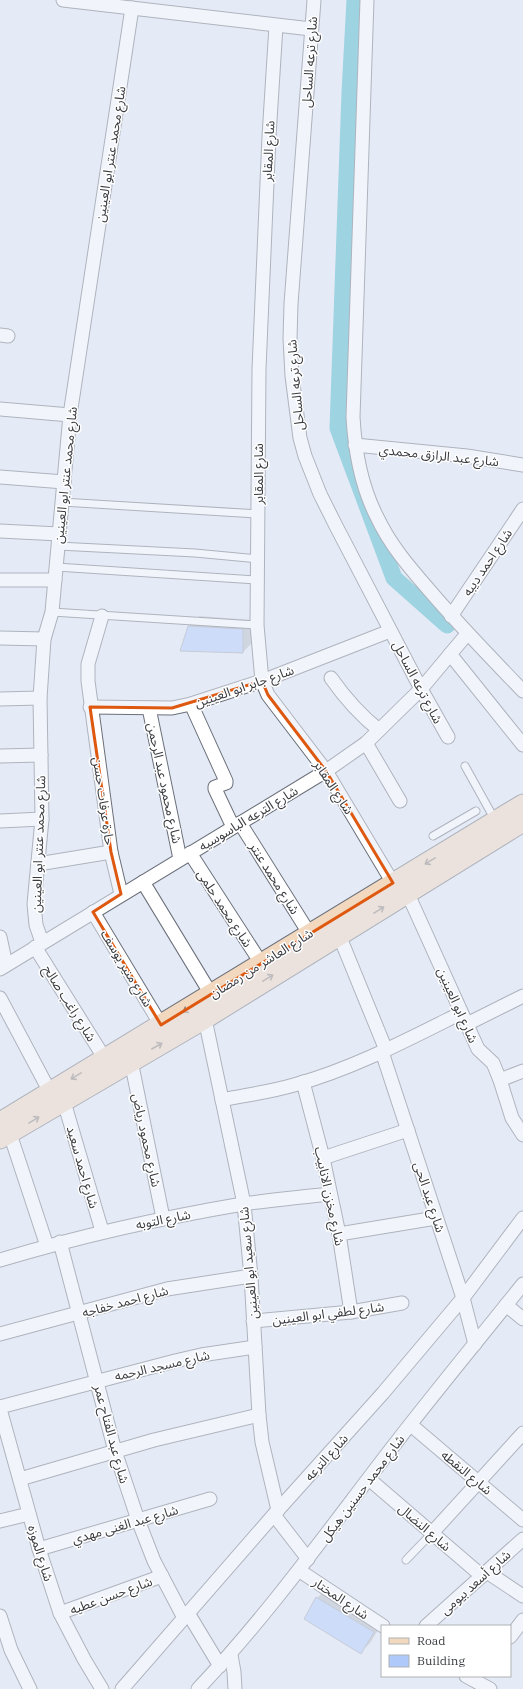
<svg xmlns="http://www.w3.org/2000/svg" width="523" height="1689" font-family="'IBM Plex Serif','Noto Sans Arabic',serif">
	<rect width="100%" height="100%" fill="#e5ebf6"/>
	<g fill="#0003">
		<path d="M199 616 253 620V642L243 652 189 626Z"/>
		<path d="M327 1588 383 1622 370 1643 361 1652 317 1598Z"/>
	</g>
	<g fill="none" stroke-linecap="round" stroke-linejoin="round">
		<path stroke="#48b7c9" stroke-width="17" d="M355 0 350 92 338 428 394 578 447 625"/>
	</g>
	<g fill="#afc9fb" stroke="#a0a5b0">
		<path d="M188 626 243 629V653L180 651Z"/>
		<path d="M316 1597 374 1632 361 1654 304 1619Z"/>
	</g>
	<g fill="none" stroke-linecap="round" stroke-linejoin="round">
		<defs>
			<g id="lane">
				<path d="M62 502 258 514"/>
				<path d="M58 546 195 553 258 559"/>
				<path d="M56 567 257 580"/>
				<path d="M52 612 257 625"/>
				<path d="M465 766 495 820"/>
				<path d="M433 836 476 811"/>
				<path d="M406 1560 432 1533"/>
			</g>
			<g id="street">
				<path d="M63 0 311 29"/>
				<path d="M314 0 291 304 290 339 292 376 300 438 305 456 320 494 336 526 421 689 448 737"/>
				<path d="M367 0 353 417C355 452 361 486 377 517 390 545 410 568 430 591 460 626 491 658 523 691"/>
				<path d="M276 26 269 136 259 369 257 625 262 681 268 695 326 771 393 883"/>
				<path d="M0 335 8 336"/>
				<path d="M0 409 70 415"/>
				<path d="M355 445 467 456 523 465"/>
				<path d="M0 477 64 482"/>
				<path d="M0 531 59 534"/>
				<path d="M0 580H55"/>
				<path d="M102 616 88 664V681L111 852 121 894"/>
				<path d="M451 616 523 509"/>
				<path d="M0 638 44 639"/>
				<path d="M450 654 523 745"/>
				<path d="M331 678C345 698 360 715 379 730"/>
				<path d="M0 699 40 698"/>
				<path d="M191 704 226 781V783L215 787V789L233 827"/>
				<path d="M90 707 172 708 191 704 262 681 390 631"/>
				<path d="M149 708 180 859"/>
				<path d="M366 743 400 801"/>
				<path d="M0 756 41 755"/>
				<path d="M0 821 42 819"/>
				<path d="M240 823 309 933"/>
				<path d="M190 853 261 963"/>
				<path d="M38 864 111 852"/>
				<path d="M143 882 211 994"/>
				<path d="M407 892 478 1049 493 1063 500 1080 512 1118 523 1135"/>
				<path d="M93 912 161 1025"/>
				<path d="M339 935 386 1050"/>
				<path d="M0 937 6 965"/>
				<path d="M42 942 36 925 34 904 42 819 40 698 44 639 52 612 70 415 132 8"/>
				<path d="M35 947 105 1059"/>
				<path d="M0 969 326 771 366 743 421 689 467 634"/>
				<path d="M0 998 50 1092"/>
				<path d="M205 1019 244 1204 251 1276 259 1415 262 1442 278 1510"/>
				<path d="M467 1024 523 996"/>
				<path d="M382 1052 463 1298 475 1344"/>
				<path d="M131 1061 163 1218"/>
				<path d="M500 1080 523 1071"/>
				<path d="M303 1082 323 1158 339 1234 351 1312"/>
				<path d="M222 1100C246 1095 270 1092 294 1085 352 1069 407 1040 461 1013"/>
				<path d="M64 1102 102 1231"/>
				<path d="M10 1134 47 1246"/>
				<path d="M323 1158 408 1130"/>
				<path d="M339 1234 436 1218"/>
				<path d="M60 1242 115 1451 138 1520 154 1561 184 1618"/>
				<path d="M0 1260C80 1236 160 1218 243 1204 272 1200 301 1197 330 1194"/>
				<path d="M506 1305 523 1319"/>
				<path d="M253 1321 351 1312 402 1303"/>
				<path d="M0 1334 167 1289 251 1276"/>
				<path d="M0 1407 175 1361 201 1355 255 1347"/>
				<path d="M0 1409 39 1549 60 1613 84 1659 102 1689"/>
				<path d="M411 1425 523 1520"/>
				<path d="M20 1479 154 1440 259 1415"/>
				<path d="M369 1479 482 1576"/>
				<path d="M274 1515 308 1559"/>
				<path d="M0 1521 29 1514"/>
				<path d="M432 1533 523 1433"/>
				<path d="M39 1549 210 1499"/>
				<path d="M300 1571 383 1626"/>
				<path d="M487 1572 523 1596"/>
				<path d="M60 1613 162 1576"/>
				<path d="M188 1613 220 1666"/>
				<path d="M0 1616 11 1650 30 1689"/>
				<path d="M426 1626 523 1539"/>
				<path d="M510 1637 523 1620"/>
				<path d="M231 1655 234 1672 235 1689"/>
				<path d="M466 1676 490 1689"/>
				<path d="M122 1689 278 1510 383 1393 463 1298 523 1218"/>
				<path d="M198 1689C264 1619 320 1542 378 1466 425 1404 475 1344 523 1284"/>
			</g>
			<g id="secondary">
				<path d="M0 1122 523 804"/>
				<path d="M0 1139 205 1019 523 822"/>
			</g>
		</defs>
		<use href="#lane" stroke="#6b707a" stroke-width="9"/>
		<use href="#street" stroke="#6b707a" stroke-width="15"/>
		<use href="#secondary" stroke="#6b707a" stroke-width="21"/>
		<use href="#lane" stroke="#fff" stroke-width="7"/>
		<use href="#street" stroke="#fff" stroke-width="13"/>
		<use href="#secondary" stroke="#f1d8bf" stroke-width="19"/>
	</g>
	<defs><path id="oneway-shaft" d="M-6 0H5M1.5-3L5.5 0L1.5 3" fill="none" stroke-width="1.6" stroke-linecap="round" stroke-linejoin="round"/></defs>
	<g stroke="#8c827a">
		<use href="#oneway-shaft" transform="translate(430 861) rotate(149)"/>
		<use href="#oneway-shaft" transform="translate(379 910) rotate(-32)"/>
		<use href="#oneway-shaft" transform="translate(268 978) rotate(-31)"/>
		<use href="#oneway-shaft" transform="translate(188 1009) rotate(149)"/>
		<use href="#oneway-shaft" transform="translate(157 1046) rotate(-30)"/>
		<use href="#oneway-shaft" transform="translate(76 1076) rotate(149)"/>
		<use href="#oneway-shaft" transform="translate(34 1120) rotate(-31)"/>
	</g>
	<path d="M0 0H523V1689H0ZM262 681 268 695 326 771 393 883 161 1025 93 912 121 894 111 852 90 707 172 708Z" fill="#e5ebf6" fill-opacity=".55" fill-rule="evenodd"/>
	<path fill="none" stroke="#df580f" stroke-width="3" stroke-linejoin="round" d="M262 681 268 695 326 771 393 883 161 1025 93 912 121 894 111 852 90 707 172 708Z"/>
	<g text-anchor="middle" stroke-width="3" stroke-linejoin="round" paint-order="stroke">
		<g font-size="13" fill="#3a3c41" stroke="#fff">
			<text transform="translate(309 62) rotate(-86)" y="5">شارع ترعه الساحل</text>
			<text transform="translate(268 151) rotate(-87)" y="5">شارع المقابر</text>
			<text transform="translate(110 154) rotate(-81)" y="5">شارع محمد عنتر ابو العينين</text>
			<text transform="translate(295 385) rotate(-95)" y="5">شارع ترعه الساحل</text>
			<text transform="translate(439 455) rotate(6)" y="5">شارع عبد الرازق محمدي</text>
			<text transform="translate(258 474) rotate(-90)" y="5">شارع المقابر</text>
			<text transform="translate(65 475) rotate(-84)" y="5">شارع محمد عنتر ابو العينين</text>
			<text transform="translate(487 562) rotate(-56)" y="5">شارع احمد ديبه</text>
			<text transform="translate(418 682) rotate(62)" y="5">شارع ترعه الساحل</text>
			<text transform="translate(244 686) rotate(-19)" y="5">شارع جابر ابو العينين</text>
			<text transform="translate(165 783) rotate(78)" y="5">شارع محمود عبد الرحمن</text>
			<text transform="translate(334 787) rotate(57)" y="5">شارع المقابر</text>
			<text transform="translate(104 801) rotate(82)" y="5">حارة عرفات حسن</text>
			<text transform="translate(248 818) rotate(-31)" y="5">شارع الترعه الباسوسيه</text>
			<text transform="translate(38 844) rotate(-88)" y="5">شارع محمد عنتر ابو العينين</text>
			<text transform="translate(275 878) rotate(58)" y="5">شارع محمد عنتر</text>
			<text transform="translate(225 908) rotate(57)" y="5">شارع محمد حلمى</text>
			<text transform="translate(261 963) rotate(-32)" y="5">شارع العاشر من رمضان</text>
			<text transform="translate(127 968) rotate(59)" y="5">شارع منير يوسف</text>
			<text transform="translate(70 1003) rotate(58)" y="5">شارع راغب صالح</text>
			<text transform="translate(458 1005) rotate(66)" y="5">شارع ابو العينين</text>
			<text transform="translate(147 1140) rotate(78)" y="5">شارع محمود رياض</text>
			<text transform="translate(83 1167) rotate(74)" y="5">شارع احمد سعيد</text>
			<text transform="translate(330 1196) rotate(78)" y="5">شارع مخزن الانابيب</text>
			<text transform="translate(430 1197) rotate(72)" y="5">شارع عبد الحى</text>
			<text transform="translate(163 1219) rotate(-11)" y="5">شارع التوبه</text>
			<text transform="translate(248 1263) rotate(-95)" y="5">شارع سعيد ابو العينين</text>
			<text transform="translate(125 1301) rotate(-15)" y="5">شارع احمد خفاجه</text>
			<text transform="translate(328 1313) rotate(-7)" y="5">شارع لطفي ابو العينين</text>
			<text transform="translate(162 1365) rotate(-13)" y="5">شارع مسجد الرحمه</text>
			<text transform="translate(112 1434) rotate(75)" y="5">شارع عبد الفتاح عمر</text>
			<text transform="translate(326 1457) rotate(-48)" y="5">شارع الترعه</text>
			<text transform="translate(467 1472) rotate(40)" y="5">شارع النقطه</text>
			<text transform="translate(362 1488) rotate(-53)" y="5">شارع محمد حسنين هيكل</text>
			<text transform="translate(125 1524) rotate(-16)" y="5">شارع عبد الغنى مهدي</text>
			<text transform="translate(425 1527) rotate(41)" y="5">شارع النضال</text>
			<text transform="translate(41 1553) rotate(73)" y="5">شارع الموزه</text>
			<text transform="translate(475 1582) rotate(-42)" y="5">شارع أسعد بيومى</text>
			<text transform="translate(111 1595) rotate(-20)" y="5">شارع حسن عطيه</text>
			<text transform="translate(341 1598) rotate(34)" y="5">شارع المختار</text>
		</g>
	</g>
	<rect x="381" y="1625" width="130" height="52" fill="#ffffff" stroke="#b0b1b3"/>
	<rect x="389" y="1638" width="20" height="6" fill="#f1d8bf" stroke="#b0b1b3"/>
	<text x="417" y="1645" font-size="12" fill="#3a3c41">Road</text>
	<rect x="389" y="1655" width="20" height="12" fill="#afc9fb" stroke="#b0b1b3"/>
	<text x="417" y="1665" font-size="12" fill="#3a3c41">Building</text>
</svg>
